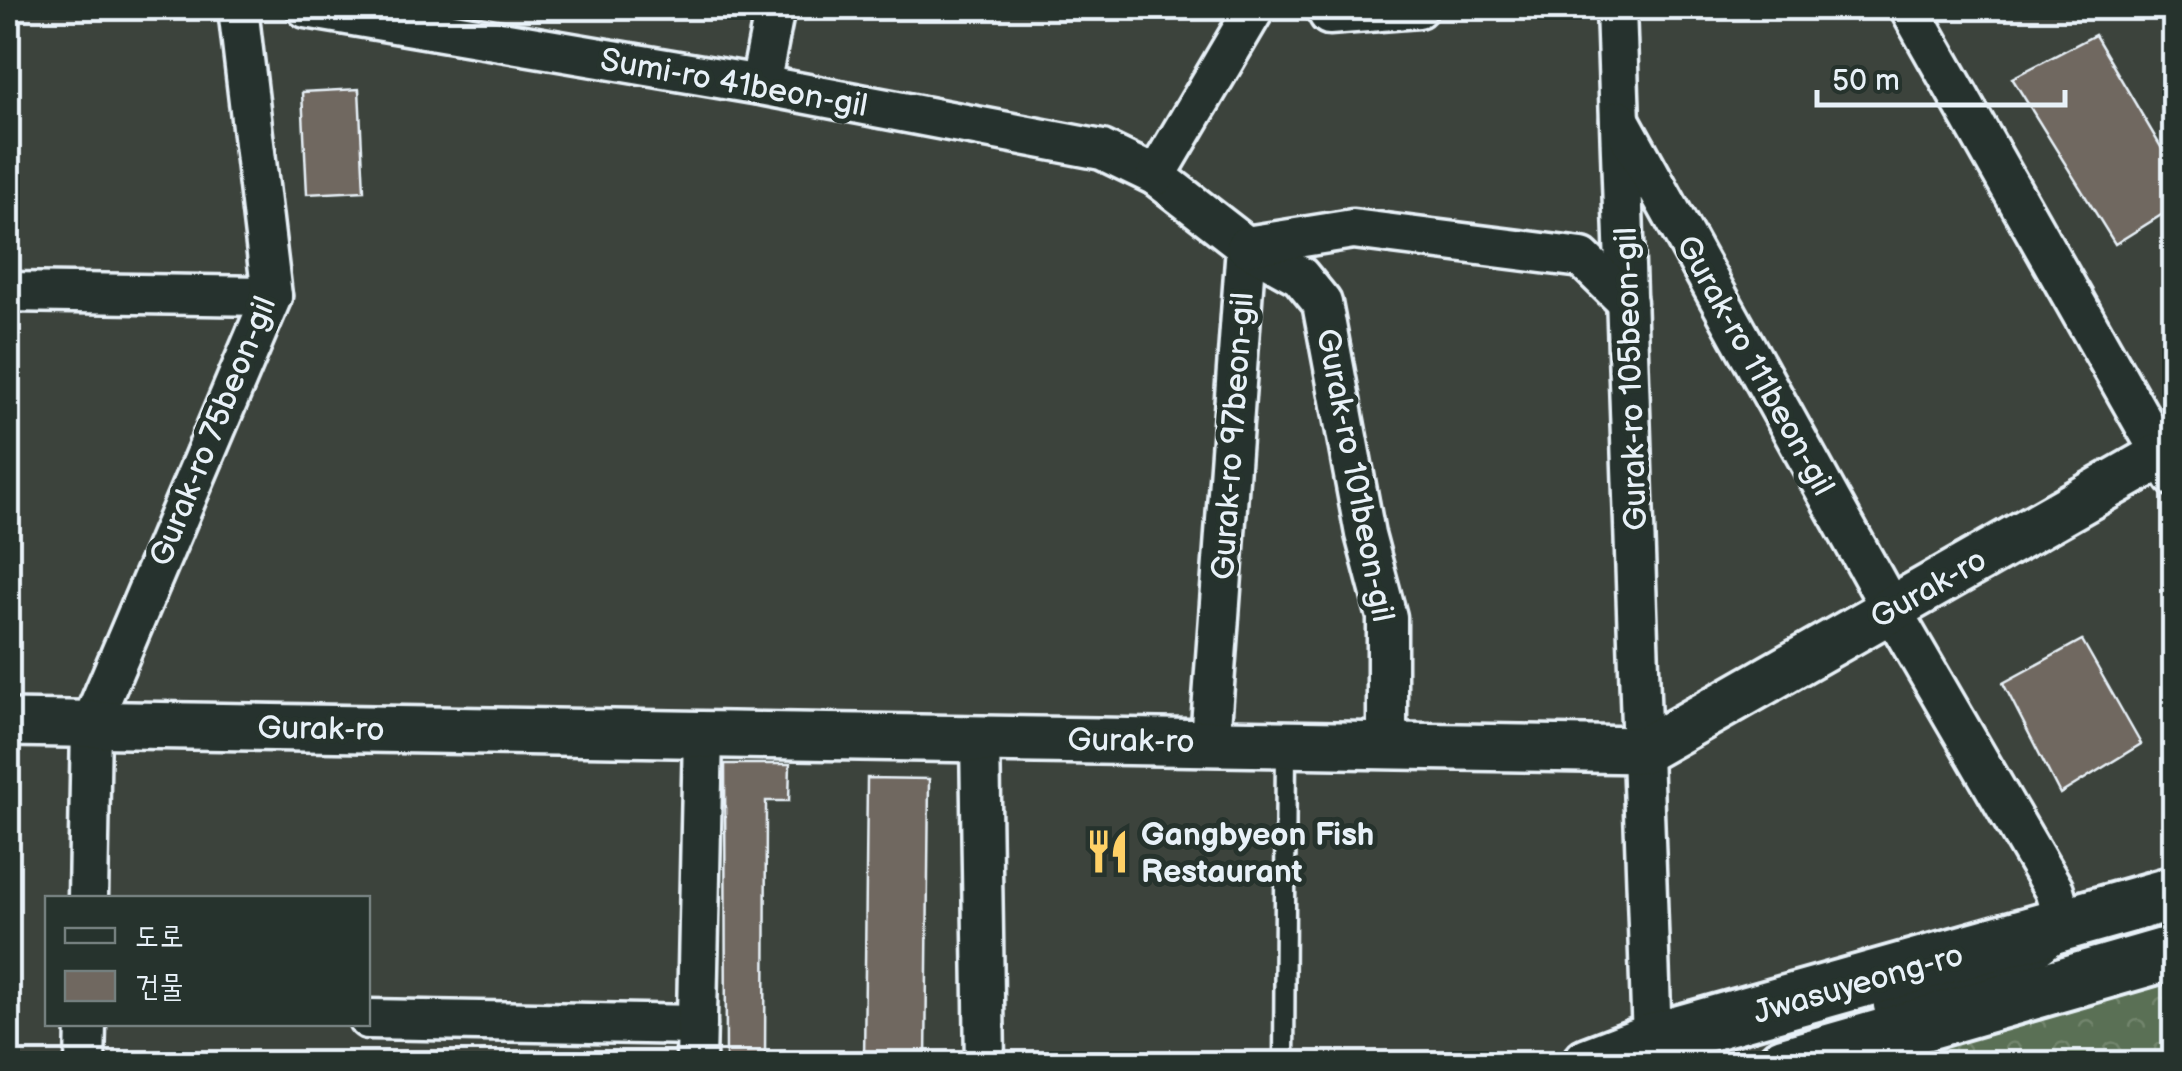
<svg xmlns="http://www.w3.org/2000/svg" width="2182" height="1071" font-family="'Balsamiq Sans','Poor Story',sans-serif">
	<defs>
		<pattern id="forest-crowns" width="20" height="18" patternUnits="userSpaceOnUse" patternTransform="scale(2.5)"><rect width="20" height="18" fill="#5a7054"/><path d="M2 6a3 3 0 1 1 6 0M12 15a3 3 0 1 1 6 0" fill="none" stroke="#72856d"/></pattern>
	</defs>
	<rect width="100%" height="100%" fill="#3c433c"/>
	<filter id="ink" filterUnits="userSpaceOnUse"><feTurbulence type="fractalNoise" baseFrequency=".01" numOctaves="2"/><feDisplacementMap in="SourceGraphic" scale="20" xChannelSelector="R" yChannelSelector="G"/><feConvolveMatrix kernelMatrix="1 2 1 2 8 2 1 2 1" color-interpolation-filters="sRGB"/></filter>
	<g filter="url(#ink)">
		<path fill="url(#forest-crowns)" stroke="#a1b0a6" stroke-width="2.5" d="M2174 970V1063H1849Z"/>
		<g fill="#706860" stroke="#e8f1f8" stroke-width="2.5">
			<path d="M2095 35 2174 169V207L2115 244 2012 78Z"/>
			<path d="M359 89 364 191 307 194 302 92Z"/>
			<path d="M2082 640 2141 744 2060 794 2003 683Z"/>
			<path d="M725 764H790L789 801H766L765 1064H726Z"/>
			<path d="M867 778 929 779 926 1064H864Z"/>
		</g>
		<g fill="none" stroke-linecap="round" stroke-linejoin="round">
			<defs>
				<path id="service" d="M1284 1064 1286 743"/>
				<g id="minor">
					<path d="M306 8 760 85 1102 150 1156 176 1246 246 1210 740"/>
					<path d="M1325 8 1329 15 1418 8"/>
					<path d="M1616 8 1652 1040 1644 1063"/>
					<path d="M1909 8 2174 477"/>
					<path d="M760 85 775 8"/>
					<path d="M1620 120 1891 609 2054 890 2064 925 2011 966 1903 995 1893 1005 1896 1017 1931 1014"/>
					<path d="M1156 176 1255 8"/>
					<path d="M1246 246 1300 276 1322 303 1365 534 1387 617V744"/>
					<path d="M1246 246 1353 229 1582 258 1627 302"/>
					<path d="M8 292 272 296"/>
					<path d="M980 738 985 1064"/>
					<path d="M88 898 91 724 272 296 238 8"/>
					<path d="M368 1019 697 1025"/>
					<path d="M85 1064 86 1024"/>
					<path d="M696 1064 703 733"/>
				</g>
				<path id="tertiary" d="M8 723 1644 750 2174 448"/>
				<g id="secondary">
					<path d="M1589 1064 1652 1040 2174 893"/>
					<path d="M1784 1064 2174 952"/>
				</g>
			</defs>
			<use href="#service" stroke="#e8f1f8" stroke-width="25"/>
			<use href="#minor" stroke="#e8f1f8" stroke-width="45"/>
			<use href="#tertiary" stroke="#e8f1f8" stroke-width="52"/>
			<use href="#secondary" stroke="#e8f1f8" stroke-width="60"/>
			<path stroke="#e8f1f8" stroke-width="6" stroke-dasharray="10 8" stroke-linecap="butt" d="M2147 1064 2174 1060"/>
			<use href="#service" stroke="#26332d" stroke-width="18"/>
			<use href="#minor" stroke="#26332d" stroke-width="38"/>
			<use href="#tertiary" stroke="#26332d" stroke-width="45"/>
			<use href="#secondary" stroke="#26332d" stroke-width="52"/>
		</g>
	</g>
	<defs>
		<symbol id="restaurant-bare" viewBox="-9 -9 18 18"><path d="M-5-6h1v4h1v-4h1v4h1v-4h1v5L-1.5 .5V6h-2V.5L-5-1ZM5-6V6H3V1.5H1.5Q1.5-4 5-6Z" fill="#ffd166" stroke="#26332d" stroke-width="2.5" paint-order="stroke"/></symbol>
	</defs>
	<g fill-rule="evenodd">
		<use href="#restaurant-bare" x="1076" y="820" width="63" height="63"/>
	</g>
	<g text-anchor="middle" stroke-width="10" stroke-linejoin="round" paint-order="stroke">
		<g font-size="32" fill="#e8f1f8" stroke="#26332d">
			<text transform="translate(734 82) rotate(10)" y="11">Sumi-ro 41beon-gil</text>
			<text transform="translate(1756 365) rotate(61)" y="11">Gurak-ro 111beon-gil</text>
			<text transform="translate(1630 379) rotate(-92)" y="11">Gurak-ro 105beon-gil</text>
			<text transform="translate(212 431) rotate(-68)" y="11">Gurak-ro 75beon-gil</text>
			<text transform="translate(1232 436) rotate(-86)" y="11">Gurak-ro 97beon-gil</text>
			<text transform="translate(1356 475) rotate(79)" y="11">Gurak-ro 101beon-gil</text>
			<text transform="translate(1928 588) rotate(-30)" y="11">Gurak-ro</text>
			<text transform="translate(321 728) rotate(1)" y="11">Gurak-ro</text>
			<text transform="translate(1131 740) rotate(1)" y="11">Gurak-ro</text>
			<text transform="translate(1858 983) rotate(-16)" y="11">Jwasuyeong-ro</text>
		</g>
		<g font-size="32" font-weight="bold" fill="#e8f1f8" stroke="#26332d" text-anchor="start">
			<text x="1141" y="845">Gangbyeon Fish<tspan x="1141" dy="37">Restaurant</tspan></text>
		</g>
	</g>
	<rect width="2182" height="1071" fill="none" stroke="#26332d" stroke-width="40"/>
	<rect x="20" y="20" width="2142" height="1031" fill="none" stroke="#e8f1f8" stroke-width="4" filter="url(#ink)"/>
	<rect x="45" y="896" width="325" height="130" fill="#26332d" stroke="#747f7e" stroke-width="2.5"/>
	<rect x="65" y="928" width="50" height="15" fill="#26332d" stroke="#747f7e" stroke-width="2.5"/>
	<text x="135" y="946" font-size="30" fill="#e8f1f8">도로</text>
	<rect x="65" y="971" width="50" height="30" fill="#706860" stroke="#747f7e" stroke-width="2.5"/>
	<text x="135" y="996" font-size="30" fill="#e8f1f8">건물</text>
	<path d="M1817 90v15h248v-15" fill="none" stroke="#e8f1f8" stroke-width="5"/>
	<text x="1832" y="90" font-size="30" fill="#e8f1f8" stroke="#26332d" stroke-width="8" paint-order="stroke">50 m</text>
</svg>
